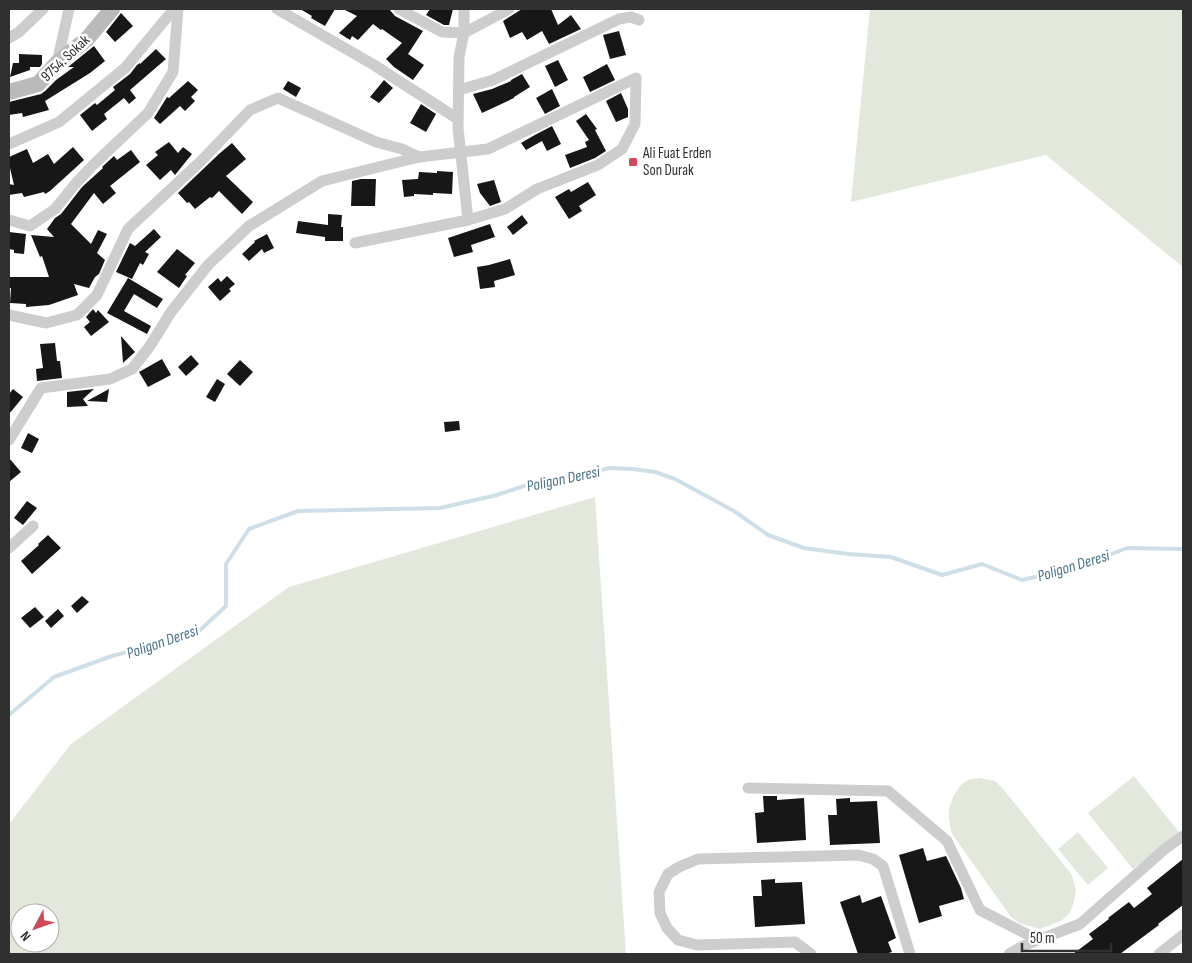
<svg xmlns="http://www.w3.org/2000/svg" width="1192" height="963" font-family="'Sofia Sans Condensed',sans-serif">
	<rect width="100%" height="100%" fill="#fff"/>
	<g fill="#e3e8dc" fill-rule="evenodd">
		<path d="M870 9H1183V267L1046 155 851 202Z"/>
		<path d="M595 497 626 954H9V824L71 744 289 587ZM20 913H50V943H20Z"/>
		<path d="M1134 776 1179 832 1133 869 1088 813Z"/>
		<path d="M979 778 995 781 1004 790 1072 875 1076 890 1074 902 1070 913 1061 921 1040 929 1021 924 1011 917 952 834C950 826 948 818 949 810 951 799 959 782 971 779 974 778 976 779 979 778Z"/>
		<path d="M1078 832 1108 868 1088 885 1058 849Z"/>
	</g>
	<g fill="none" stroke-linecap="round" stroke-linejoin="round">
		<path stroke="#cedfe8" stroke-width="4" d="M9 715 54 677 109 657 199 631 226 606V564L249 529 298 511 440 508 497 495 539 481 611 468 633 469 655 472 675 479 734 511 768 535 804 548 848 554 891 557 942 575 982 564 1022 580 1075 568 1127 548 1183 549"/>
	</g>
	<g fill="#171717">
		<path d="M300 9H335L325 26 311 18 312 16Z"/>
		<path d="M343 9H389L395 16 423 31 408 54 424 65 413 80 394 67 386 59 402 43 382 29 381 30 373 24 358 40 352 36 350 40 339 33 357 16Z"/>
		<path d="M430 9H453L449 25H444L426 15Z"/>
		<path d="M522 9H551L558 25 571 15 581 29 549 44 542 31 527 40 522 32 510 38 503 21Z"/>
		<path d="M121 13 133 26 115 42 106 32Z"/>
		<path d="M619 31 626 55 610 59 603 35Z"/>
		<path d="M94 46 105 61 90 73 45 101 49 110 23 117 22 113 9 115V102L41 94 45 91 56 80 74 67H68Z"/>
		<path d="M156 49 166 59 130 90 136 98 129 104 124 98 104 114 107 119 92 131 80 115 95 103 97 105 115 90 113 87 130 74 137 65 140 63V64Z"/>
		<path d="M19 54 42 55V64L40 67H30V70L10 77 13 63H19Z"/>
		<path d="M558 60 568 80 555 87 545 66Z"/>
		<path d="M607 64 615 80 590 92 583 77Z"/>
		<path d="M522 74 530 87 514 97V98L482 113 473 94 492 89 511 81V80Z"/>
		<path d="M384 80 393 88 379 103 370 97Z"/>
		<path d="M188 81 198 90 191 97 195 101 185 111 180 106 160 124 154 118 167 97 169 98Z"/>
		<path d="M288 81 301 88 296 97 283 89Z"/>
		<path d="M552 89 560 106 545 114 536 98Z"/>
		<path d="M621 93 628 109V117L616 122 606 101Z"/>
		<path d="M421 104 436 114 426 132 410 123Z"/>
		<path d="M586 114 597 129 595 130 606 151 595 158 570 168 565 155 587 147 585 142 589 140 576 121Z"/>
		<path d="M552 126 561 144 547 151 542 141 526 150 521 143 533 136Z"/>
		<path d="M169 142 178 153 183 147 192 154 175 175 171 170 160 180 146 165 158 155 155 152Z"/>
		<path d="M232 143 246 159 226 176 253 202 242 214 219 191 212 198 210 197 195 209 189 202 187 203 178 193 220 153Z"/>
		<path d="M73 147 84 160 50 191 45 194 44 192 24 197 22 193 9 195V184L14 185 9 164V157L27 149 33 163 48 154 54 164Z"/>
		<path d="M131 150 140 162 110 186 116 193 103 204 94 193 71 224 91 244 98 230 107 234 97 253 105 260 99 274 95 277 89 288 74 284 78 295 49 305 26 307V304L10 303 11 288H9V277H49L42 256 40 257 31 235 54 237 47 229 55 218 61 214 82 187 103 168 102 167 114 156 117 160Z"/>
		<path d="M437 171 453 172 452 194 433 193V195L414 194V196L404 197 402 180 418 179 419 172 437 173Z"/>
		<path d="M361 179H376L375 206H351L352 181Z"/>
		<path d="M494 180 501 202 490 206 480 193 477 184Z"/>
		<path d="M588 182 596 195 579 206 582 211 569 219 555 197 569 189 571 192Z"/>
		<path d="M328 214 342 215 341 227H343V241H325V237L296 233 298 221 328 225Z"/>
		<path d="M522 215 528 223 513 235 507 227Z"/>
		<path d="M490 224 495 237 471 245 473 252 454 257 448 238Z"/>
		<path d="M154 229 161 237 145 252 149 254 143 265 140 263 132 279 116 272 130 243 135 246Z"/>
		<path d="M9 232 26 234 24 254 14 253V250L9 249Z"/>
		<path d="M267 234 274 248 264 253 262 249 249 261 242 254 255 242 254 241Z"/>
		<path d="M177 249 195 263 185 275 187 276 179 288 157 272Z"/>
		<path d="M510 259 515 275 494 281 495 287 480 289 477 267 489 265Z"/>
		<path d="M227 276 235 284 229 289 231 291 220 301 208 287 218 278 221 282Z"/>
		<path d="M128 278 163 299 157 308 134 294 124 311 151 326 147 334 107 313Z"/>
		<path d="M93 309 96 313 98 310 109 322 91 336 84 327 90 322 86 317Z"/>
		<path d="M121 336 135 352 123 363Z"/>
		<path d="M55 343 57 361H60L62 378 37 381 36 369 43 368 40 344Z"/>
		<path d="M191 355 199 364 186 376 178 367Z"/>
		<path d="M162 359 171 375 148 387 139 372Z"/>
		<path d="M240 360 253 372 240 386 227 374Z"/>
		<path d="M217 379 225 384 215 402 206 397Z"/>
		<path d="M13 389 23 397 9 414V394Z"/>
		<path d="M94 389 83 399 88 406 67 407V392Z"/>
		<path d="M109 389 107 402 87 401Z"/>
		<path d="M459 421 460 430 445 432 444 422Z"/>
		<path d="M28 433 39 439 32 453 21 448Z"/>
		<path d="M9 458 21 472 9 482Z"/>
		<path d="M27 501 37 508 23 525 14 518Z"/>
		<path d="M48 535 61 548 32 574 21 561 39 545 38 544Z"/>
		<path d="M82 596 89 602 77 613 71 606Z"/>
		<path d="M35 607 44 617 30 628 21 618Z"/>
		<path d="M58 609 64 616 51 628 45 621Z"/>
		<path d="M763 796H777V800L804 798 806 840 757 843 755 813 764 812Z"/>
		<path d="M850 798V802L877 801 880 843 830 845 828 815H837L836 799Z"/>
		<path d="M923 848 927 861 946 856 961 888 964 899 939 906 942 916 919 923 899 855Z"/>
		<path d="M1183 859V905L1158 924 1159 925 1120 954H1073L1093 939 1089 934 1109 919 1108 918 1129 902 1134 908 1152 894 1147 888Z"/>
		<path d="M775 879V883L802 882 805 924 755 927 753 896H762L761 880Z"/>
		<path d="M860 895 862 903 881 896 896 938 888 942 892 952 885 954H858L840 902Z"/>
	</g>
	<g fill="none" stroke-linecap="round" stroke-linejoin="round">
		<g stroke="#cdcdcd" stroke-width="11">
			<path d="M277 9 374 65 458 119"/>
			<path d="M399 9 442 32 464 33 509 9"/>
			<path d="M464 9V33L459 57 458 128 468 220"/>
			<path d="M9 38 19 32 43 9"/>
			<path d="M57 63 69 9"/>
			<path d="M459 90 493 80 619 19 631 17 639 20"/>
			<path d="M9 144 59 122 125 68 174 9"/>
			<path d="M9 220 30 226 55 209 77 182 92 166 148 113 173 72 178 9"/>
			<path d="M9 315 46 323 77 315 97 295 128 229 201 161 250 110 278 98 376 142 402 149 419 157"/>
			<path d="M9 440 41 388 110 379 132 369 150 346 171 312 208 265 249 226 322 181 419 157 488 149 636 78 635 124 622 149 598 165 537 189 505 209 468 220 355 243"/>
			<path d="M9 548 33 526"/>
			<path d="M748 788 888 791 947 841 980 910 1038 940"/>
			<path d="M811 954 795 942 697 945 678 940 667 928 660 913 659 892 668 874 679 867 698 859 858 855 873 859 883 866 910 954"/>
			<path d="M1009 954 1023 946 1038 940 1080 924 1166 848 1183 836"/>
			<path d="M1159 954 1183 935"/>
		</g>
		<path stroke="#bababa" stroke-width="16" d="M9 92 38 84 57 63 87 39 112 9"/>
	</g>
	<rect fill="#cf495b" stroke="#fff" stroke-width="2" x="628" y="157" width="10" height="10" rx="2.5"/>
	<g text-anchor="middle" stroke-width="5" stroke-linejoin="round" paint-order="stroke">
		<g font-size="15" fill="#303030" stroke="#fff">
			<text transform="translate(65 58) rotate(-43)" y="5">9754. Sokak</text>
		</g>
		<g font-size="15" fill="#303030" stroke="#fff" text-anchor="start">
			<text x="643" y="158">Ali Fuat Erden<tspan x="643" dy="17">Son Durak</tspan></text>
		</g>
		<g font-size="16" font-style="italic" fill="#487288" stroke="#fff">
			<text transform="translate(563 478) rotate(-12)" y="6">Poligon Deresi</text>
			<text transform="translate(1073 565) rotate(-17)" y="6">Poligon Deresi</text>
			<text transform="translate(162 641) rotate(-19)" y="6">Poligon Deresi</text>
		</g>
	</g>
	<rect width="1192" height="963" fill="none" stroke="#303030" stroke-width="20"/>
	<g transform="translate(35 928) rotate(229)"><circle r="24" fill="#ffffff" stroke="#acacac"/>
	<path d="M0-4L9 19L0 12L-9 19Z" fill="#cf495b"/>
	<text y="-8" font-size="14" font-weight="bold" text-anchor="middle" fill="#303030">N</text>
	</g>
	<path d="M1022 943v8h89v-8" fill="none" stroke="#303030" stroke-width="2.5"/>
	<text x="1030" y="943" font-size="15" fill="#303030" stroke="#ffffff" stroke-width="4" paint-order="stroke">50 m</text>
</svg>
